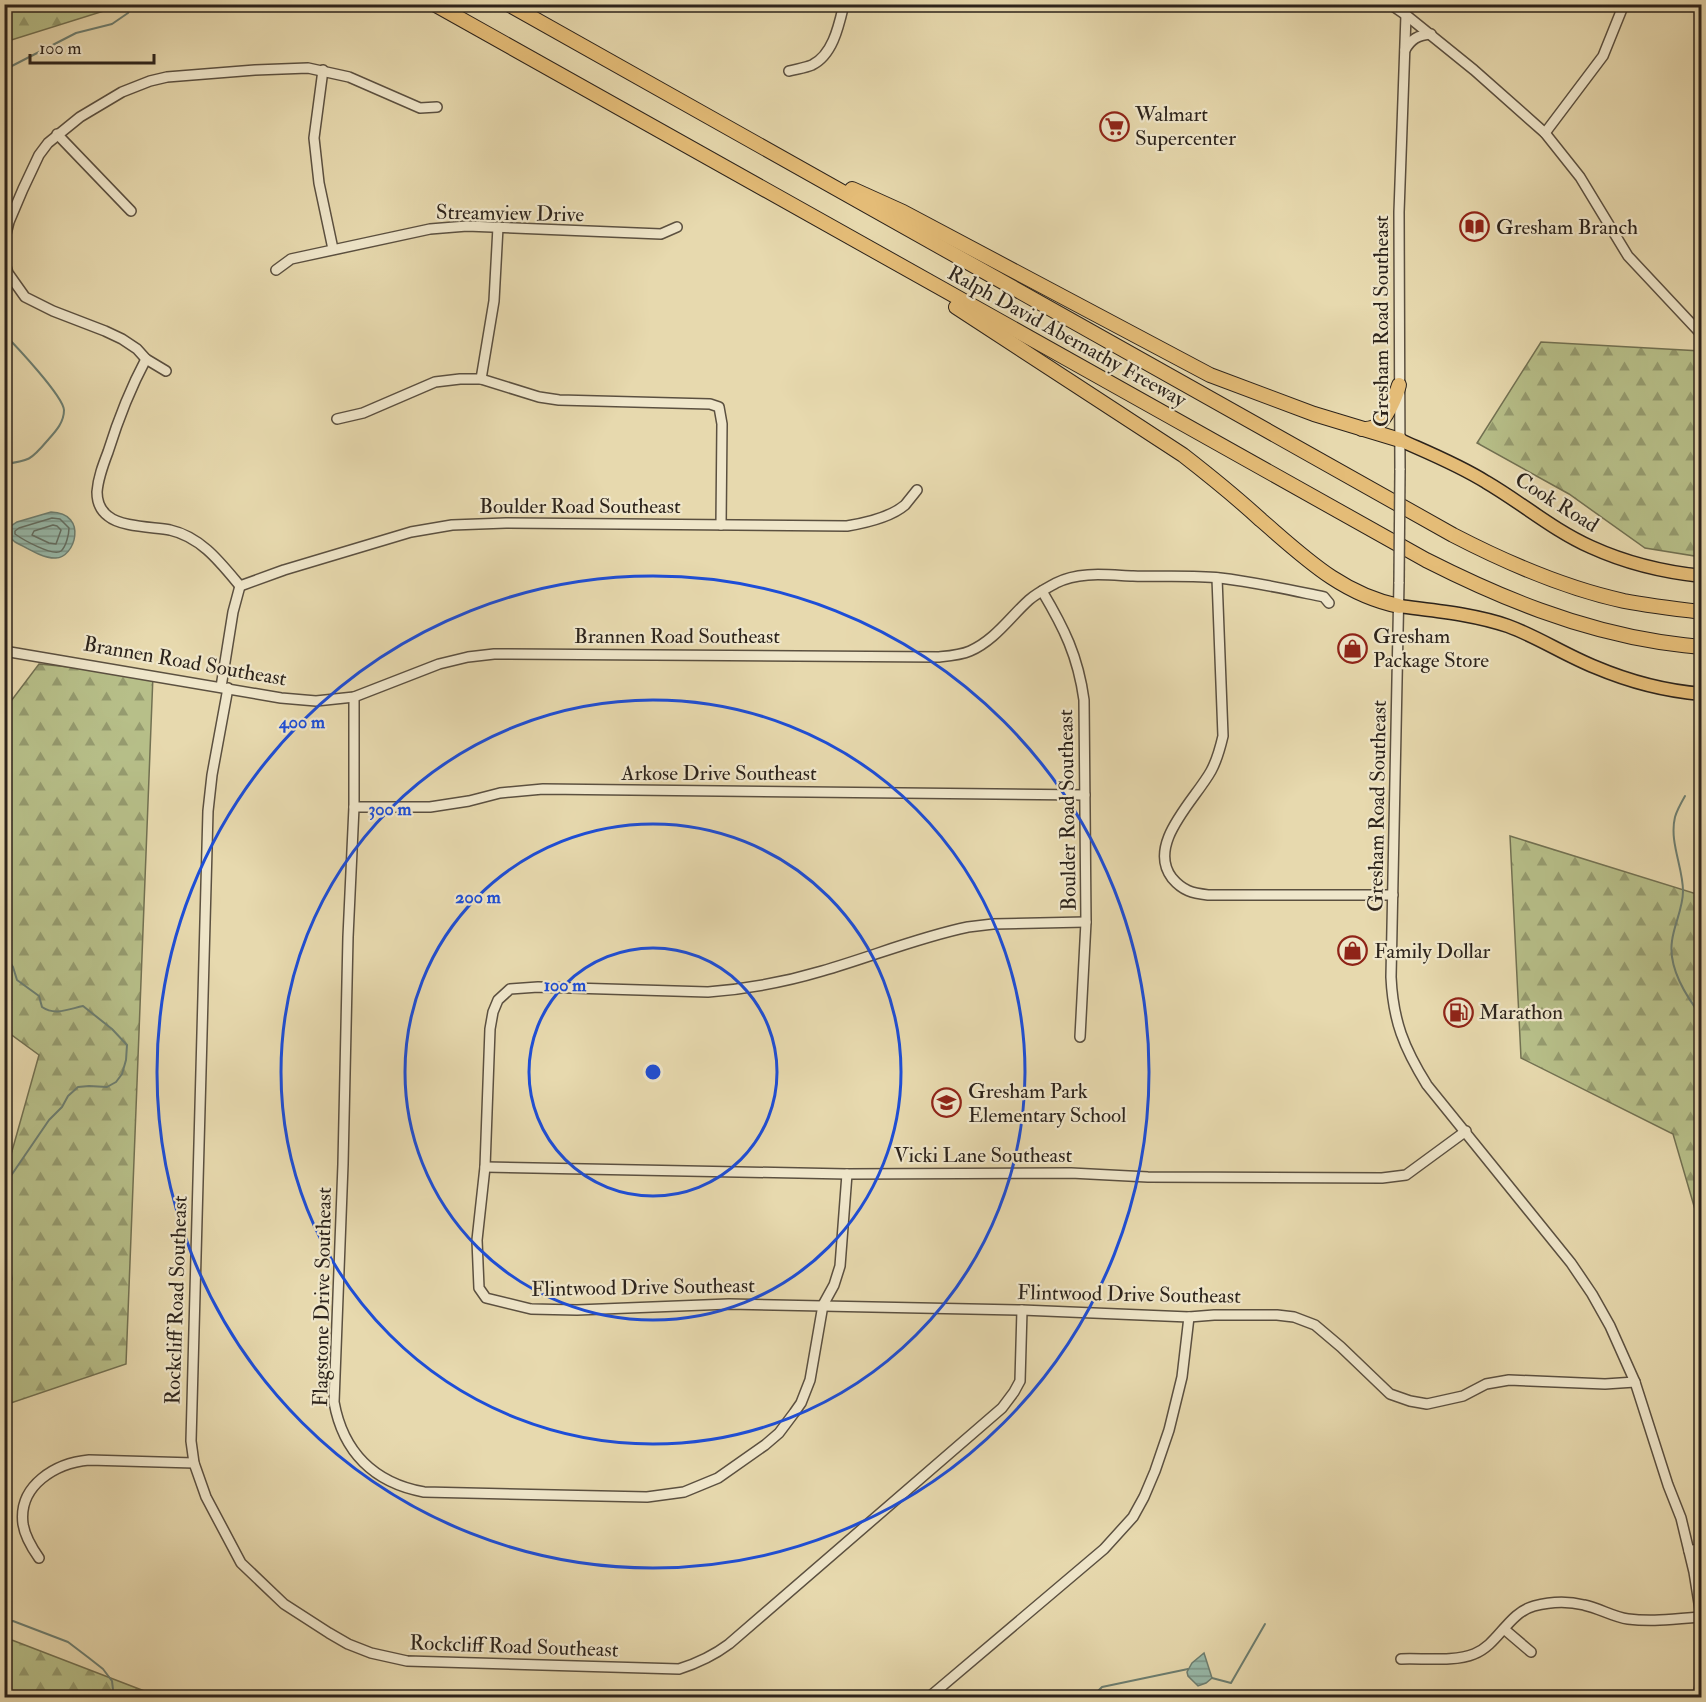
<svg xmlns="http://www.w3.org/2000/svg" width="1706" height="1702" font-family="'IM FELL Double Pica',serif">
	<defs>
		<pattern id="forest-firs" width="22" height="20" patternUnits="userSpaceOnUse" patternTransform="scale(1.5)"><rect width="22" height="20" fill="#b7bf89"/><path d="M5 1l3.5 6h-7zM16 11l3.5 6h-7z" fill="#959b6f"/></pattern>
		<pattern id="water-rules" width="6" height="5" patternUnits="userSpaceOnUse" patternTransform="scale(1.5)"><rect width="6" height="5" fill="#97baab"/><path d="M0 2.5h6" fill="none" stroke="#7b978a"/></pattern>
	</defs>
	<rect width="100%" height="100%" fill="#e7d9ae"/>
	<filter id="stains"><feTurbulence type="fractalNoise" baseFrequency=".00333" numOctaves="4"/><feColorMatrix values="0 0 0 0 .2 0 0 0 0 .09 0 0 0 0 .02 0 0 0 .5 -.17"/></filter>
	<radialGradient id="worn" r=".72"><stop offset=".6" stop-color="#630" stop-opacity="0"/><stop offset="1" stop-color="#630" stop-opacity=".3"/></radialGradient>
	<g fill="url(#forest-firs)" stroke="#727152" stroke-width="1.5">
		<path d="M5 4H123V5L5 42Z"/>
		<path d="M1541 342 1701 351V557L1645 548 1569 494 1477 443Z"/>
		<path d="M39 664 153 675 126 1364 5 1405V1169H7L39 1055 5 1030V709Z"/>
		<path d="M1510 836 1700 895 1702 901 1701 1230 1673 1134 1521 1058Z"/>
		<path d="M4 1637 160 1697H5Z"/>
	</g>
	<g fill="url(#water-rules)" stroke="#6c7e71" stroke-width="1.5">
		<path d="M51 512C89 513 75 559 55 558 42 558 27 548 15 542 10 538 7 535 8 528L17 522Z"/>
		<path d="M1204 1653 1212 1678 1206 1683 1198 1686 1188 1676 1187 1672 1192 1663Z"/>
	</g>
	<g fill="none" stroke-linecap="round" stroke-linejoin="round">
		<g stroke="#626e63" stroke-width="1.5">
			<path d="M52 518 60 519 69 528C69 534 66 547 61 551 53 557 22 539 15 534V531L19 528Z"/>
			<path d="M53 525 57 526 61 530 56 544 49 543 32 535 34 531Z"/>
		</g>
		<g stroke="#6c7e71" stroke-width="2">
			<path d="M4 70 76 33 112 24 128 13 133 4"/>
			<path d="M4 334C16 346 63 396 64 410 64 423 55 432 47 441 31 460 29 461 4 464"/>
			<path d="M1685 796C1681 803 1677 810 1675 817 1669 842 1683 867 1683 891 1683 909 1674 924 1672 941 1668 968 1686 996 1702 1017"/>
			<path d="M4 952 13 967 17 980 39 996 42 1007C55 1016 69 1009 83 1006L112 1029 127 1045 126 1060 122 1074 116 1082 107 1087 89 1086 78 1087 68 1096 62 1107 49 1120 6 1183 4 1201"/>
			<path d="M4 1207 8 1217 11 1244 9 1263 12 1279 4 1299"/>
			<path d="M4 1624 13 1621 68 1642 89 1658 103 1669 112 1681 114 1698"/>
			<path d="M1212 1678 1231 1683 1265 1624"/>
			<path d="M1091 1698 1102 1687 1188 1669"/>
		</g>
		<defs>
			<g id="minor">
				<path d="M1390 4 1406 15 1474 70 1545 133 1580 177 1628 256 1702 335"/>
				<path d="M1405 50C1411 39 1418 35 1431 34"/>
				<path d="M323 70 314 138 319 183 333 249"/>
				<path d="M789 71C796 69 805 68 812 65 833 55 839 25 844 4"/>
				<path d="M1545 133 1603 56 1624 4"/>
				<path d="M57 134 131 211"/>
				<path d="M4 242 9 222 23 189 39 155 48 143 80 117 122 92 150 81 167 77 255 70 308 68 349 77 420 108 437 107"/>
				<path d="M4 260 8 273 25 297 53 311 105 331 122 339 137 349 146 359 166 371"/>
				<path d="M276 270 291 259 430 229 467 226 661 234 677 227"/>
				<path d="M146 359C130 389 118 420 108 452 103 465 98 478 97 492 97 501 100 510 108 516 121 527 152 527 170 530 201 537 220 562 240 586"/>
				<path d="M481 379 494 301 498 227"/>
				<path d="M337 419 363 413 435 382 460 379H481L539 397 559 400 710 404 719 407 722 424 721 525"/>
				<path d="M1400 470 1399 212 1406 15"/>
				<path d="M1217 578 1223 736C1220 749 1217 760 1211 771 1195 800 1146 844 1172 878 1183 891 1192 893 1208 895H1393"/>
				<path d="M1399 582 1391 977C1393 1021 1404 1048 1427 1085L1571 1263 1592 1294 1610 1326 1635 1382 1668 1485 1681 1518 1694 1572 1702 1622"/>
				<path d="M240 586 284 570 411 532 452 525 506 523 847 526C865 523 891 517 905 505 909 500 913 495 917 490"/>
				<path d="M1042 591C1064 628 1078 656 1084 700L1086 922 1080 1037"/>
				<path d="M4 651 281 698 316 701 354 697 439 664 468 657 494 654 939 657C949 656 961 655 970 651 995 640 1010 617 1029 600 1037 593 1047 588 1056 583 1079 571 1108 575 1133 576 1162 577 1192 575 1220 578 1255 582 1290 590 1324 597L1329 603"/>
				<path d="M221 687 233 612 240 586"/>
				<path d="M228 688 212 775 208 811 191 1441 194 1463 206 1497 241 1563 284 1604 329 1633 348 1644 371 1653 407 1661 679 1669C698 1663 713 1656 729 1644L1002 1408 1014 1392 1020 1381 1022 1310"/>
				<path d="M354 697V807L348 937 343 1164 334 1402C343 1452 374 1483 424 1492L647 1497 684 1492 718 1478 765 1445 779 1433 794 1413 801 1403 810 1380 823 1305 834 1285 840 1266 847 1174"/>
				<path d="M354 807H430L469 801 500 793 543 789 1085 795"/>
				<path d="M1086 922 993 924 968 927C919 937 871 957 822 971 785 982 747 989 708 992L538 987 510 989 498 1000 493 1012 490 1029 485 1167 477 1240 479 1288 486 1298 531 1309 577 1310 729 1304 1022 1310 1189 1317 1214 1315H1277L1294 1317 1315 1325 1341 1347 1390 1394 1410 1401 1427 1404 1463 1396 1486 1384 1509 1380 1605 1384 1635 1382"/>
				<path d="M485 1167 847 1174 1071 1173 1148 1177 1382 1178 1406 1175 1466 1131"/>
				<path d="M1689 1551 1702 1548"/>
				<path d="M39 1558C32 1548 25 1537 23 1524 18 1485 56 1463 89 1460L194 1463"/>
				<path d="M1504 1629 1531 1652"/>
				<path d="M1401 1659C1422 1658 1455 1662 1474 1654 1498 1645 1508 1613 1534 1606 1549 1602 1568 1601 1584 1605 1599 1608 1613 1617 1628 1619 1652 1622 1677 1619 1701 1617"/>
				<path d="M928 1698 1104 1549 1133 1517 1144 1497 1155 1471 1169 1430 1182 1377 1189 1317"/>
				<path d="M1698 1698 1702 1674"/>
			</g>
			<g id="major">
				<path d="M1400 440C1429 453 1459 465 1486 482 1522 503 1553 530 1591 547 1626 563 1663 572 1702 576"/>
				<path d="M1399 606C1436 611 1473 614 1508 626 1538 637 1565 655 1595 667 1628 681 1666 691 1702 694"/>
			</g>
			<g id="highway">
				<path d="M434 4 1426 560C1501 598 1577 629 1660 642 1674 644 1688 646 1702 647"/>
				<path d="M508 4 1453 535C1507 563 1564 588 1624 601 1650 606 1676 609 1702 612"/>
				<path d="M852 189 903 212 1210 375 1314 414 1400 440"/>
				<path d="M956 307 1183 455C1210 476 1236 497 1261 520 1304 557 1341 594 1399 606"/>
				<path d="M1362 429C1366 429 1371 429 1376 426 1386 420 1396 396 1399 385"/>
			</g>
		</defs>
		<use href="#minor" stroke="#5b5040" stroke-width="12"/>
		<use href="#major" stroke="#2c231b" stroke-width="15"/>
		<use href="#highway" stroke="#2c231b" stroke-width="16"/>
		<use href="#minor" stroke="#efe6ca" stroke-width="9"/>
		<use href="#major" stroke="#e4bc77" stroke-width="12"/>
		<use href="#highway" stroke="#e4bc77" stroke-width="14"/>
		<defs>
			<path id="minor-bridge" d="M1399 582 1400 470"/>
		</defs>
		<use href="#minor-bridge" stroke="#5b5040" stroke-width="12" stroke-linecap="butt"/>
		<use href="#minor-bridge" stroke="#efe6ca" stroke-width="9"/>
	</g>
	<g fill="none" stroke="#1d4ed8" stroke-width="3">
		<circle cx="653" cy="1072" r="124"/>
		<circle cx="653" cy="1072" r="248"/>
		<circle cx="653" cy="1072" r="372"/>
		<circle cx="653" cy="1072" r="496"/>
	</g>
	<defs>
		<symbol id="supermarket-ring" viewBox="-11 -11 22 22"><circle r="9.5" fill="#efe6ca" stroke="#8f2418" stroke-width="1.5"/><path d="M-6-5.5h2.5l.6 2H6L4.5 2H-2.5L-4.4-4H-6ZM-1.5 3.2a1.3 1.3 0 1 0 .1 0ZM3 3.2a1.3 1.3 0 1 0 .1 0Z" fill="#8f2418"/></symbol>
		<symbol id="library-ring" viewBox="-11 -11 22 22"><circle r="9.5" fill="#efe6ca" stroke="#8f2418" stroke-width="1.5"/><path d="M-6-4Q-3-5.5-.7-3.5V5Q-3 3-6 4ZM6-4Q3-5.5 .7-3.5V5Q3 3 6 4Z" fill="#8f2418"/></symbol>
		<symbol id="shop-ring" viewBox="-11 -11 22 22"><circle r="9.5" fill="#efe6ca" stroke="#8f2418" stroke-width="1.5"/><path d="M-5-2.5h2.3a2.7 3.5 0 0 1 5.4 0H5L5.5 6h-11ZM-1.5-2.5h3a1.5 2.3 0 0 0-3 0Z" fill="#8f2418"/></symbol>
		<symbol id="fuel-ring" viewBox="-11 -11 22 22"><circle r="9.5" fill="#efe6ca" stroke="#8f2418" stroke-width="1.5"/><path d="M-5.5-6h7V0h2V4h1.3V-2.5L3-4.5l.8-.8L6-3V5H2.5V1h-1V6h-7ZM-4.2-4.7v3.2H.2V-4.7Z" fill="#8f2418"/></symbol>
		<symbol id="school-ring" viewBox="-11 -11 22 22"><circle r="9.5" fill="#efe6ca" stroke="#8f2418" stroke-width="1.5"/><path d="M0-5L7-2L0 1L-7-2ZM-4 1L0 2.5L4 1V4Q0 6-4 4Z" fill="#8f2418"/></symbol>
	</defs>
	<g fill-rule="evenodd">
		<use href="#supermarket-ring" x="1098" y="110" width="33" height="33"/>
		<use href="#library-ring" x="1458" y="210" width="33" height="33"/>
		<use href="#shop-ring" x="1336" y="632" width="33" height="33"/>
		<use href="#shop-ring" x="1336" y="934" width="33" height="33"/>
		<use href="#fuel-ring" x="1442" y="996" width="33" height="33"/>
		<use href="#school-ring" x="930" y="1086" width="33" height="33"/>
	</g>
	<g text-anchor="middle" stroke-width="4.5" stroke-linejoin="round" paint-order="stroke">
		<g font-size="21" fill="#2c231b" stroke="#efe6ca" text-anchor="start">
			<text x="1135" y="121">Walmart<tspan x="1135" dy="24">Supercenter</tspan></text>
			<text x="1496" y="234">Gresham Branch</text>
			<text x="1373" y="643">Gresham<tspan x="1373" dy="24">Package Store</tspan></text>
			<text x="1374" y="958">Family Dollar</text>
			<text x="1479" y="1019">Marathon</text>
			<text x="968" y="1098">Gresham Park<tspan x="968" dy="24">Elementary School</tspan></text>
		</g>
		<g font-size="21" fill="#2c231b" stroke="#efe6ca">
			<text transform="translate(510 213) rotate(1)" y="7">Streamview Drive</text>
			<text transform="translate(1381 321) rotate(-90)" y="7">Gresham Road Southeast</text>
			<text transform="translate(1067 336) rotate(29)" y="7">Ralph David Abernathy Freeway</text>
			<text transform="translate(1557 502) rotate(32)" y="7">Cook Road</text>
			<text x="580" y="513">Boulder Road Southeast</text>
			<text x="677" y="643">Brannen Road Southeast</text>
			<text transform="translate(185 661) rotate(10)" y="7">Brannen Road Southeast</text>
			<text x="719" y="780">Arkose Drive Southeast</text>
			<text transform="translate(1377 806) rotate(-89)" y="7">Gresham Road Southeast</text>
			<text transform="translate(1067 810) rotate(-91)" y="7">Boulder Road Southeast</text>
			<text x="983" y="1162">Vicki Lane Southeast</text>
			<text transform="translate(643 1287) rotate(-1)" y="7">Flintwood Drive Southeast</text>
			<text transform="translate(1129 1294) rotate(1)" y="7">Flintwood Drive Southeast</text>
			<text transform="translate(322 1297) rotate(-89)" y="7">Flagstone Drive Southeast</text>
			<text transform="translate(176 1300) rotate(-88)" y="7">Rockcliff Road Southeast</text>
			<text transform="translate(514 1646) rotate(2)" y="7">Rockcliff Road Southeast</text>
		</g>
	</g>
	<circle cx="653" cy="1072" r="9" fill="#1d4ed8" stroke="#efe6ca" stroke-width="3"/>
	<g font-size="18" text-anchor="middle" font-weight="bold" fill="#1d4ed8" stroke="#efe6ca" stroke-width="4.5" stroke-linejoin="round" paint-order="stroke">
		<text x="302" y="728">400 m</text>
		<text x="390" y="815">300 m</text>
		<text x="478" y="903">200 m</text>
		<text x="565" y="991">100 m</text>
	</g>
	<rect width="1706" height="1702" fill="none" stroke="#e7d9ae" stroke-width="24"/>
	<rect x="6" y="6" width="1694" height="1690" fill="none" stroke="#2c231b" stroke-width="3"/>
	<rect x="12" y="12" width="1682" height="1678" fill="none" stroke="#2c231b" stroke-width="1.5"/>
	<path d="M30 54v9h124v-9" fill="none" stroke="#2c231b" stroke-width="3"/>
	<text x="39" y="54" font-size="18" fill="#2c231b" stroke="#efe6ca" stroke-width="4.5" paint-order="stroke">100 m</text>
	<rect width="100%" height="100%" filter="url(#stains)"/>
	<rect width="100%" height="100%" fill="url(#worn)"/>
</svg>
